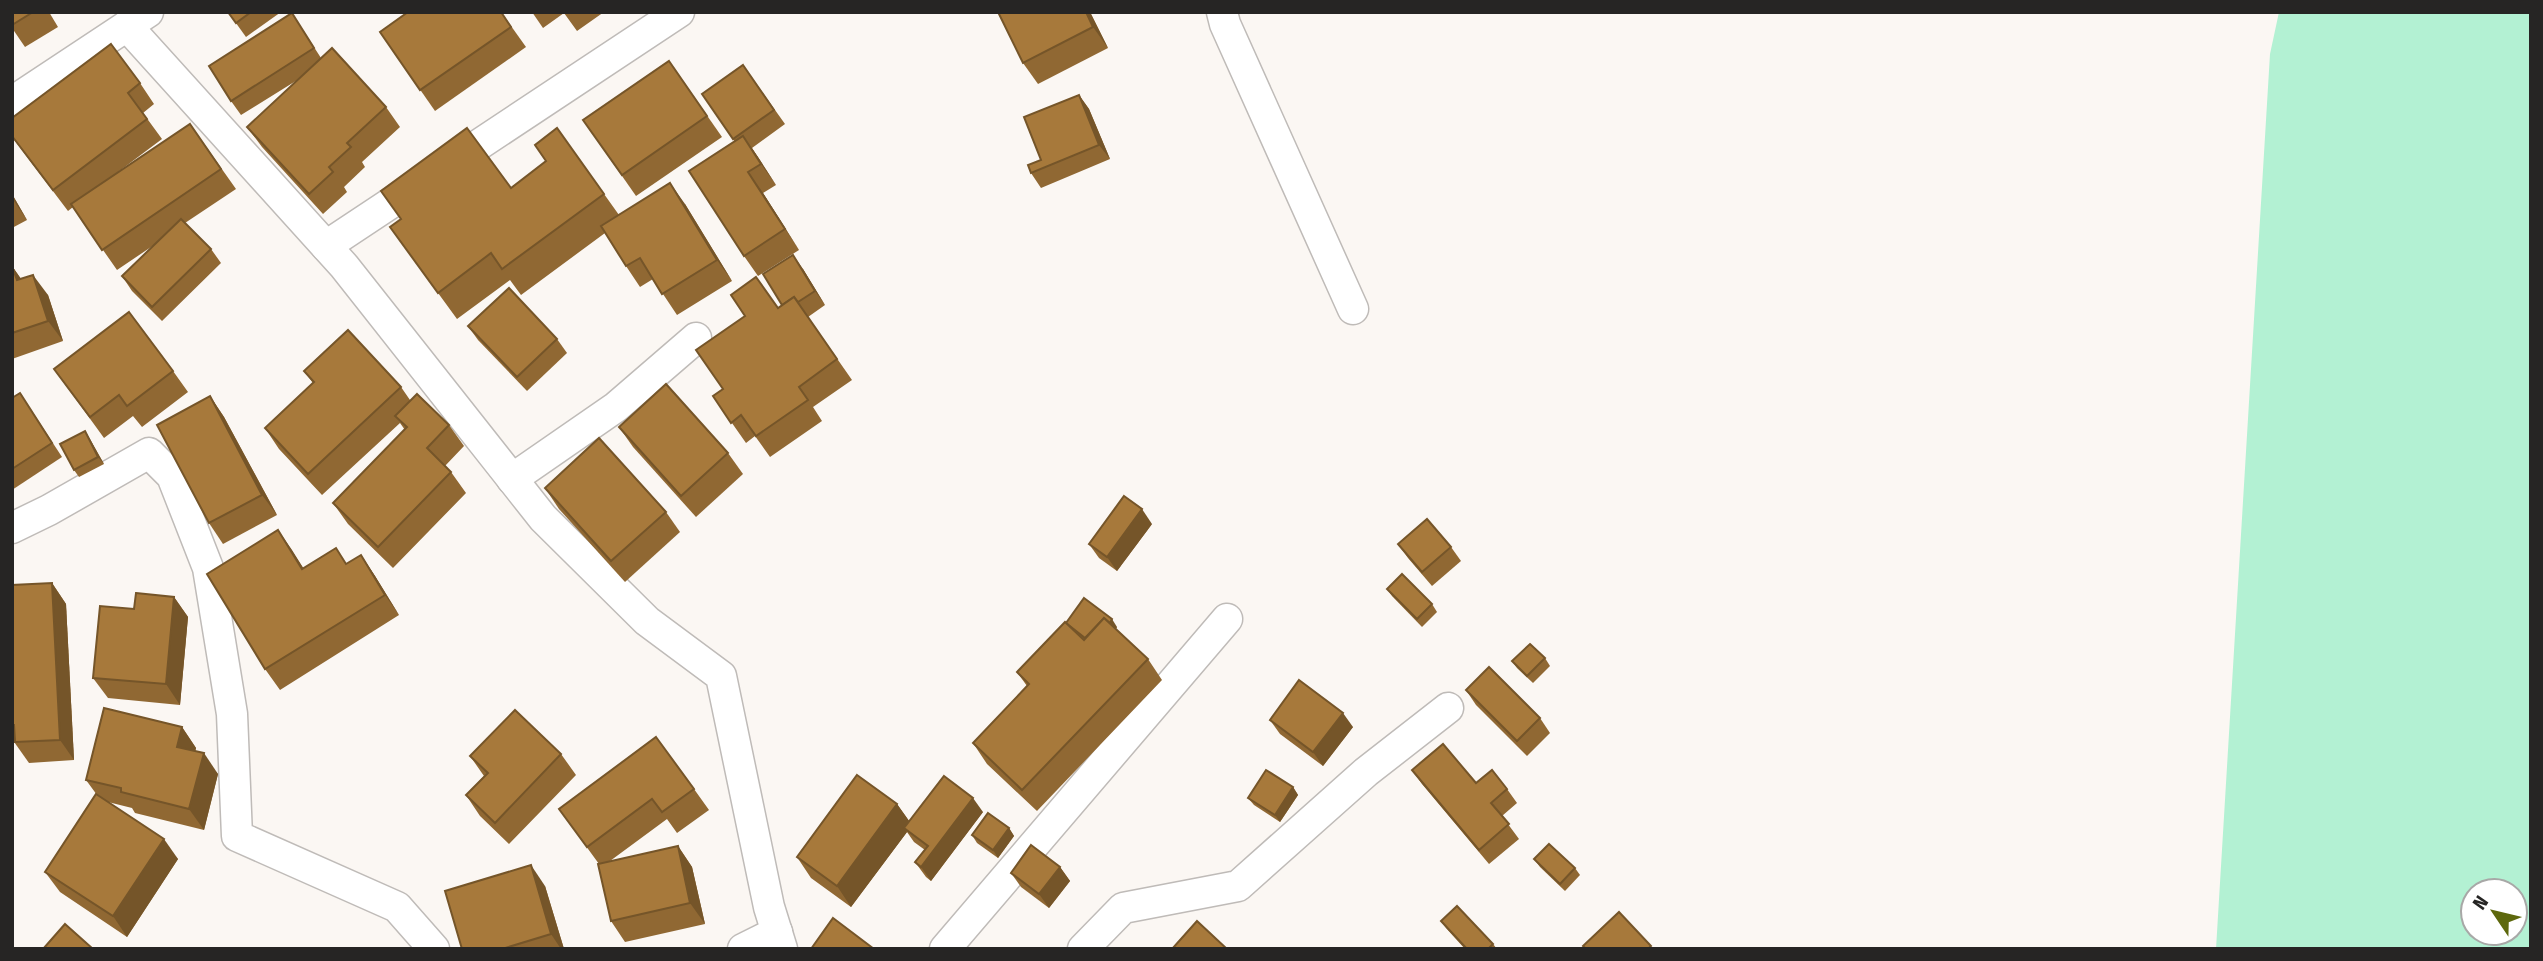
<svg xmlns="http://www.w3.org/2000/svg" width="2543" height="961" font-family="'Fira Sans Condensed',sans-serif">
	<rect width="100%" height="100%" fill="#fbf7f3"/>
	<path fill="#b3f1d3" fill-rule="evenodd" d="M2279 12H2531V949H2216L2270 54ZM2473 891H2515V933H2473Z"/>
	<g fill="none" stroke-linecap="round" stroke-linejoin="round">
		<defs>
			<g id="street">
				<path d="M1222 12 1225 24 1353 309"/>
				<path d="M127 26 344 266 543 518 647 621 721 676 769 907 782 949"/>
				<path d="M12 102 148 12"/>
				<path d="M326 246 679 12"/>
				<path d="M512 479 616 407 696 338"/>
				<path d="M12 528 49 510 149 453 172 476 208 568 232 714 237 836 397 907 434 949"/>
				<path d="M743 949 777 932"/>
				<path d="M945 949 1227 619"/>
				<path d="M1083 949 1123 908 1238 886 1366 772 1448 708"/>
			</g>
		</defs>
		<use href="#street" stroke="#bfbbb8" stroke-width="33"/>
		<use href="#street" stroke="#fff" stroke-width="30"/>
	</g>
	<g fill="#906833">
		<path d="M12 12H49L58 27 25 47 12 28Z"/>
		<path d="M228 12H281L246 37Z"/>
		<path d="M501 12 526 47 435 111 380 32Z"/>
		<path d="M532 12H604L577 31 564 13 543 28Z"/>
		<path d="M1090 12 1108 48 1038 84 1023 63Z"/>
		<path d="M292 13 321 58 386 107 400 127 362 162 365 167 344 187 347 192 323 214 262 147 247 127 299 79 241 115 231 101Z"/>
		<path d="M669 61 722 137 636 196 583 120Z"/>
		<path d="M743 65 785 124 752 148 776 185 763 193 799 250 758 276 744 256 735 142 702 94Z"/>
		<path d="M140 83 154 104 143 113 162 139 114 175 190 124 236 189 185 223 211 249 221 263 162 321 132 291 122 276 154 245 117 270 73 207 68 211 12 137V118Z"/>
		<path d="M1079 95 1089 109 1110 159 1041 188 1031 173 1041 160Z"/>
		<path d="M557 128 619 215 685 204 732 281 677 315 653 279 640 287 626 266 605 233 521 295 510 280 457 319 390 227 401 219 381 191 511 188 546 162Z"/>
		<path d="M12 194 27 220 12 228Z"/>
		<path d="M12 266 21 279 48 295 63 341 12 359Z"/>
		<path d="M803 269 825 305 808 317 852 380 813 407 822 421 770 457 755 436 746 443 713 396 723 389 778 308 782 305Z"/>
		<path d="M468 326 557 339 567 353 527 391 478 340Z"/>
		<path d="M54 369 173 371 188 392 142 427 133 416 104 438Z"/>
		<path d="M304 371 401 387 410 400 449 425 464 446 445 466 451 472 466 493 393 568 348 524 333 503 405 430 400 423 322 495 279 449 265 428 313 383Z"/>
		<path d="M20 393 62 457 12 490V398Z"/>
		<path d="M210 396 224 417 277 515 223 544 209 523Z"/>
		<path d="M619 427 728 453 743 474 696 517 633 447Z"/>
		<path d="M85 431 104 464 79 477 74 470Z"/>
		<path d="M545 488 666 512 680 532 625 582 559 509Z"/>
		<path d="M1152 524 1117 571 1099 558 1089 544Z"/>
		<path d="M278 530 303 568 347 564 361 555 375 576 399 615 280 690 265 669Z"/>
		<path d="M1398 544 1451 547 1461 561 1432 586 1408 558Z"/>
		<path d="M52 583 66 604 74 760 29 763 12 739V585Z"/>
		<path d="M1387 589 1432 604 1437 612 1422 627 1392 596Z"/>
		<path d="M174 597 188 617 180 705 108 698 93 678 134 609Z"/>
		<path d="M1066 623 1117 627 1116 629 1148 659 1162 680 1037 811 987 764 973 743 1027 686 1017 672Z"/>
		<path d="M1545 658 1550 666 1533 683 1517 668 1512 661Z"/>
		<path d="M1466 690 1540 718 1550 733 1527 756 1476 705Z"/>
		<path d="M1270 720 1353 727 1323 766 1280 734Z"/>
		<path d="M182 727 196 748 195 751 218 774 204 830 135 813 132 808 108 802 178 859 127 937 60 892 45 872 97 795 86 780Z"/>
		<path d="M561 754 576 775 509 844 480 816 466 795 484 776 470 756Z"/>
		<path d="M1412 770 1507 789 1517 803 1502 816 1519 839 1489 864 1422 784Z"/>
		<path d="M1293 787 1298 795 1280 822 1254 805 1248 798Z"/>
		<path d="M694 789 709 810 677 833 667 819 610 861 678 846 692 867 705 924 625 942 611 921 599 864 559 809Z"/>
		<path d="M897 804 909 821 983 812 931 881 926 877 915 862 925 850 914 842 907 832 851 907 811 878 797 857Z"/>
		<path d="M1009 828 1014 836 998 858 977 843 972 835Z"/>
		<path d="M1534 859 1575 868 1580 875 1565 891 1540 867Z"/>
		<path d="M1060 867 1070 881 1049 908 1021 887 1011 873Z"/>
		<path d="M545 886 564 949H462Z"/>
		<path d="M1441 921 1493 944 1497 949H1465L1446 928Z"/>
	</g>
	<g fill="#755529">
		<path d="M1086 12H1090L1108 48 1093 27Z"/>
		<path d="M1079 95 1089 109 1110 159 1099 145Z"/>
		<path d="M743 136 758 157 776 185 761 164Z"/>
		<path d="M748 172 763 193 799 250 785 229Z"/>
		<path d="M670 183 685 204 732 281 717 260Z"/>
		<path d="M12 194 27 220 12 198Z"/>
		<path d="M793 255 803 269 825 305 815 291Z"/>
		<path d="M12 266 26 286 17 280Z"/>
		<path d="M33 275 48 295 63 341 48 321Z"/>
		<path d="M210 396 224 417 277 515 262 495Z"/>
		<path d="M85 431 90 439 104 464 98 457Z"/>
		<path d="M1142 509 1152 524 1117 571 1107 557Z"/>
		<path d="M278 530 292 550 317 590 302 569Z"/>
		<path d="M361 555 375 576 399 615 385 595Z"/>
		<path d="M52 583 66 604 74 760 60 740Z"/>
		<path d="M174 597 188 617 180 705 166 684Z"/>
		<path d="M1112 619 1117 627 1099 652 1094 644Z"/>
		<path d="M1343 713 1353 727 1323 766 1313 752Z"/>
		<path d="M182 727 196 748 191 767 177 747Z"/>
		<path d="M204 753 218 774 204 830 189 809Z"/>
		<path d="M1293 787 1298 795 1280 822 1275 815Z"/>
		<path d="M973 798 983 812 931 881 921 867Z"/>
		<path d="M897 804 912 825 904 828 907 832 851 907 837 886Z"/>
		<path d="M1009 828 1014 836 998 858 993 850Z"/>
		<path d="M164 839 178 859 127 937 113 916Z"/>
		<path d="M678 846 692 867 705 924 690 903Z"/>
		<path d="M531 865 545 886 564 949H561L551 934Z"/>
		<path d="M1060 867 1070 881 1049 908 1039 894Z"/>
	</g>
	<g fill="#a7793b" stroke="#755529" stroke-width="2">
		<path d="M12 12H33L12 25Z"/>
		<path d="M228 12H251L236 23Z"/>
		<path d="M408 12H501L511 27 420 90 380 32Z"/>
		<path d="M998 12H1086L1093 27 1023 63Z"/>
		<path d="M292 13 314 48 231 101 209 66Z"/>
		<path d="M111 44 140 83 128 93 147 119 53 190 12 136V118Z"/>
		<path d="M332 48 386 107 347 143 351 147 329 167 333 172 309 194 247 127Z"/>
		<path d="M669 61 707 116 622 175 583 120Z"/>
		<path d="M743 65 774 110 733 139 702 94Z"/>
		<path d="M1079 95 1099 145 1031 173 1028 165 1041 160 1024 117Z"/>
		<path d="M190 124 221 169 102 250 71 204Z"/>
		<path d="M467 128 511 188 546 161 535 145 557 128 604 194 502 269 491 253 438 293 390 227 401 219 381 191Z"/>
		<path d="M743 136 761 164 748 172 785 229 744 256 689 171Z"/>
		<path d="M670 183 717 260 662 294 640 258 626 266 601 226Z"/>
		<path d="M181 219 211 249 152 307 122 276Z"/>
		<path d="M793 255 815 291 798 302 794 297 782 305 763 274Z"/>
		<path d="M12 266 17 280 33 275 48 321 12 333Z"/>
		<path d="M756 277 778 308 794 297 837 359 799 387 808 400 756 436 741 415 731 423 713 396 723 389 696 350 745 316 731 295Z"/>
		<path d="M509 288 557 339 517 377 468 326Z"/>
		<path d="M129 312 173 371 127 406 119 395 90 417 54 369Z"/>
		<path d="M348 330 401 387 308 474 265 428 314 382 304 371Z"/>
		<path d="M666 384 728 453 681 496 619 427Z"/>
		<path d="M20 393 52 443 12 469V398Z"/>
		<path d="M417 394 449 425 427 448 451 472 378 547 333 503 407 427 395 416Z"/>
		<path d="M210 396 262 495 209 523 157 425Z"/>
		<path d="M85 431 98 457 74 470 60 444Z"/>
		<path d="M599 438 666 512 611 561 545 488Z"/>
		<path d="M1124 496 1142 509 1107 557 1089 544Z"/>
		<path d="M1427 519 1451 547 1422 572 1398 544Z"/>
		<path d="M278 530 302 569 336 548 346 564 361 555 385 595 265 669 207 574Z"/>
		<path d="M1402 574 1432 604 1417 619 1387 589Z"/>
		<path d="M52 583 60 740 15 742 14 725H12V585Z"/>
		<path d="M136 593 174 597 166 684 93 678 100 606 134 609Z"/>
		<path d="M1084 598 1112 619 1110 623 1104 618 1085 638 1066 623Z"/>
		<path d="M1104 618 1148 659 1022 790 973 743 1029 684 1017 672 1065 622 1084 640Z"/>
		<path d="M1530 644 1545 658 1527 676 1512 661Z"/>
		<path d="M1489 667 1540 718 1517 741 1466 690Z"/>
		<path d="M1299 680 1343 713 1313 752 1270 720Z"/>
		<path d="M104 708 182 727 177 747 204 753 189 809 121 792V788L86 780Z"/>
		<path d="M515 710 561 754 495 823 466 795 488 773 470 756Z"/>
		<path d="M656 737 694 789 662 812 652 799 587 847 559 809Z"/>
		<path d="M1443 744 1476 783 1492 770 1507 789 1491 803 1509 824 1479 850 1412 770Z"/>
		<path d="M1266 770 1293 787 1275 815 1248 798Z"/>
		<path d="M857 775 897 804 837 886 797 857Z"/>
		<path d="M944 776 973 798 921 867 915 862 928 846 904 828Z"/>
		<path d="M96 794 164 839 113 916 45 872Z"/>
		<path d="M988 813 1009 828 993 850 972 835Z"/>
		<path d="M1549 844 1575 868 1560 884 1534 859Z"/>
		<path d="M1031 845 1060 867 1039 894 1011 873Z"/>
		<path d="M678 846 690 903 611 921 598 864Z"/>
		<path d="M531 865 551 934 502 949H462L445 891Z"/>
		<path d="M1457 906 1493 944 1488 949H1467L1441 921Z"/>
		<path d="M1619 912 1651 946 1648 949H1586L1583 946Z"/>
		<path d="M833 918 874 949H811Z"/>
		<path d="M1197 921 1227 949H1172Z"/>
		<path d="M65 924 93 949H43Z"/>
	</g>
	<rect width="2543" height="961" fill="none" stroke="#262524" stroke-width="28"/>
	<g transform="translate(2494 912) rotate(305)"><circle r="33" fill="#ffffff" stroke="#a8a8a7" stroke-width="2"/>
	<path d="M0-5L12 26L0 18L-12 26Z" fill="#5d680d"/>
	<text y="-10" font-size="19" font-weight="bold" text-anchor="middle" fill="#262524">N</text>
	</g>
</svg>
